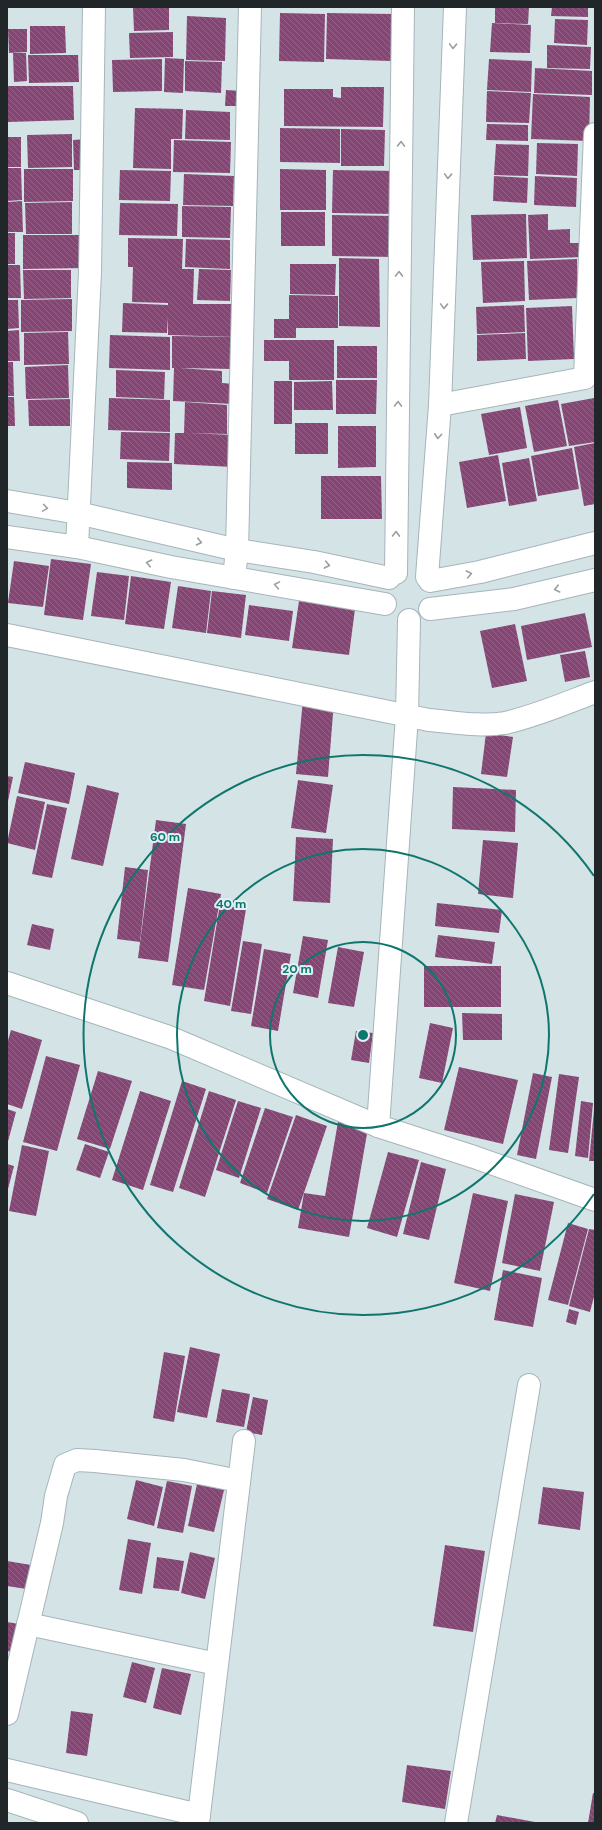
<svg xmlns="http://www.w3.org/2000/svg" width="602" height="1830" font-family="'DM Sans',sans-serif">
	<defs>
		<pattern id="building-back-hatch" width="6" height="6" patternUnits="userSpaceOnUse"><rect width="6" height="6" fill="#864675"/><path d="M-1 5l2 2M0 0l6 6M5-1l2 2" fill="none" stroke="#946487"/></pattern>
	</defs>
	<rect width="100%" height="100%" fill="#d3e3e6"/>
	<g fill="url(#building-back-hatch)">
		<path d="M133 7H169V30L134 31Z"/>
		<path d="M495 7H529L528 24 495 23Z"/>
		<path d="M552 7H588V17L551 16Z"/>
		<path d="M280 13 325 14 324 62 279 61Z"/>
		<path d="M327 13 392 14 391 61 326 59Z"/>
		<path d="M187 16 226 18 225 61 186 60Z"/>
		<path d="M555 19 588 20 587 45 554 43Z"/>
		<path d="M492 23 531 25 530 53 490 52Z"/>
		<path d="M30 26H65L66 53 30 54Z"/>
		<path d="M8 29H27V52L9 53Z"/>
		<path d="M173 32V57L130 58 129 33Z"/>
		<path d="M547 45 591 47 590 69 547 68Z"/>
		<path d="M13 53H26L27 81 14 82Z"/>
		<path d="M28 55H78L79 82 29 83Z"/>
		<path d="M165 58 184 59 183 93 164 92Z"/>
		<path d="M162 59V91L113 92 112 60Z"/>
		<path d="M489 59 532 61 531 92 487 90Z"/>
		<path d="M185 61 222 62 221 93 185 91Z"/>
		<path d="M535 68 592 71V95L534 93Z"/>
		<path d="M8 86H73L74 120 8 122Z"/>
		<path d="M341 87H384L383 127 284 126V89H333V97L341 98Z"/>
		<path d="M226 90 242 91V106H225Z"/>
		<path d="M487 91 531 93 529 123 486 122Z"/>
		<path d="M533 94 590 97 589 141 531 139Z"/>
		<path d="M135 108 183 109 182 139H160H171V169L133 168Z"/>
		<path d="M186 110 230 112V140L185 139Z"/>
		<path d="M487 124 528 125V141L486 140Z"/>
		<path d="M280 128 340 129V163L280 162Z"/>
		<path d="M341 129 385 130 384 166H341Z"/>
		<path d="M72 134V167L28 168 27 135Z"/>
		<rect x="7" y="137" width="14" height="30"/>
		<path d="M87 139 88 170H74L73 140Z"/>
		<path d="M174 140 231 142 230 173 173 172Z"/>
		<path d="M537 143 578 144 577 176 536 174Z"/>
		<path d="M496 144 529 145 528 176 494 175Z"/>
		<path d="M7 168H21L22 200 7 201Z"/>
		<path d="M24 169H73V201L24 202Z"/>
		<path d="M280 169 326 170V210H280Z"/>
		<path d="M120 170 171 171 170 201 119 200Z"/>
		<path d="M333 170 396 171 395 214 332 213Z"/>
		<path d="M184 174 234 176 233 206 183 205Z"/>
		<path d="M494 176 528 178 527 203 493 201Z"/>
		<path d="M535 176 577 178 576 207 534 205Z"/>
		<path d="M22 201 23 232H7V202Z"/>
		<path d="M72 202V234H26L25 203Z"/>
		<path d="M120 203 178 204 177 236 119 235Z"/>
		<path d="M182 206 231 207 230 238 182 237Z"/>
		<rect x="281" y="212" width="44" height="34"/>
		<path d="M526 214 527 258 473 260 471 215Z"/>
		<path d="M548 214V230L570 229V243H582L583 257 530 259 528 215Z"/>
		<path d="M332 215 395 216V257L332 256Z"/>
		<rect x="7" y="233" width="8" height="31"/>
		<path d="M23 235H86L87 268 23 269Z"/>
		<path d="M128 238 183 239 182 269H194L193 304H236L235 337 168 335V317L167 333 122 332 123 303 168 305V303L132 302 133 267H128Z"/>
		<path d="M186 239 230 240V269L185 267Z"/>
		<path d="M339 258 379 259 380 327 339 326Z"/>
		<path d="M577 259 578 298 529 300 527 261Z"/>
		<path d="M524 261 525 301 483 303 481 262Z"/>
		<path d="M290 264H336L335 295 290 294Z"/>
		<path d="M7 265H20L21 298H7Z"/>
		<path d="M199 269 231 270 230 301 197 300Z"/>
		<path d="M23 270H71V298L24 299Z"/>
		<path d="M289 295 338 296V328H296V338H274V319H289Z"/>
		<path d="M72 299V331L21 332V300Z"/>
		<path d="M7 300H18L19 328 7 329Z"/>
		<path d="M524 305 525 332 477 334 476 307Z"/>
		<path d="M572 306 574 359 528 361 526 308Z"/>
		<path d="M19 330 20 361H7V331Z"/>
		<path d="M68 332 69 364 24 365V333Z"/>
		<path d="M525 333 526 359 477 361V335Z"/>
		<path d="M110 335 170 337V370L109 368Z"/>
		<path d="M172 336 233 337 232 369 180 368 222 371V383L235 384 233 404 173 401 174 368H172Z"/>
		<path d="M264 340H334V380H289V361H264Z"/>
		<rect x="337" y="346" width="40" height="32"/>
		<path d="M7 362H13L14 396H7Z"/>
		<path d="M68 365 69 398 26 399 25 367Z"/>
		<path d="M116 370 165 372 164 399 116 397Z"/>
		<path d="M336 380H377L376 414H336Z"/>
		<rect x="274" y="381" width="18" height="43"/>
		<path d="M332 381 333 410H294V382Z"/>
		<path d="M7 397H14L15 426H7Z"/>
		<path d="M109 398 170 400V432L108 430Z"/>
		<path d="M594 398 595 442 569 446 561 404Z"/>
		<path d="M70 399V426H29L28 400Z"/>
		<path d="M558 400 567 446 534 452 525 406Z"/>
		<path d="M185 402 227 405V434L187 433 234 435 233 467 174 464 175 433H184Z"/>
		<path d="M520 407 527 448 489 455 481 414Z"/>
		<rect x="295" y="423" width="33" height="31"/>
		<path d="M338 426H376V467L338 468Z"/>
		<path d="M121 432 170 433 169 461 120 459Z"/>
		<path d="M595 443V504L584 506 574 447Z"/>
		<path d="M572 448 579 489 538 496 531 456Z"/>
		<path d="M498 455 506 501 467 508 459 462Z"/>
		<path d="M529 458 537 501 509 506 502 463Z"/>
		<path d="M127 462 172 463V490L127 488Z"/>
		<path d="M321 476H381L382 519H321Z"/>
		<path d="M51 559 91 564 83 620 44 615Z"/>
		<path d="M14 561 49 566 43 607 8 603Z"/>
		<path d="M97 572 129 576 124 620 91 616Z"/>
		<path d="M131 576 171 582 164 629 125 624Z"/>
		<path d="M178 586 211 591 206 633 172 628Z"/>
		<path d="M212 591 246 595 241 638 207 633Z"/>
		<path d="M299 601 355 609 349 655 292 648Z"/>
		<path d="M249 605 293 611 289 641 245 635Z"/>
		<path d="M585 613 592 647 527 660 521 626Z"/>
		<path d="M515 624 527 681 492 688 480 631Z"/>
		<path d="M585 651 590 677 565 682 560 655Z"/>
		<path d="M303 699 334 701 328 777 296 774Z"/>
		<path d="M486 733 513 737 507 777 481 774Z"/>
		<path d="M25 762 75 773 69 804 18 793Z"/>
		<path d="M7 776 13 777 8 801H7Z"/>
		<path d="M298 780 333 785 326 833 291 828Z"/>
		<path d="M87 785 119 793 103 866 71 859Z"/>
		<path d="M453 787 516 790 515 832 452 829Z"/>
		<path d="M17 796 45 802 35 850 7 843Z"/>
		<path d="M47 804 67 808 52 878 32 874Z"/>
		<path d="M156 820 186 824 168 962 138 958Z"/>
		<path d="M296 837 333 839 330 903 293 901Z"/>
		<path d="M483 840 518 843 513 898 478 894Z"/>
		<path d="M125 867 148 870 140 942 117 939Z"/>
		<path d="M188 888 221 894 204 990 172 985Z"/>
		<path d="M437 903 502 910 499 933 435 926Z"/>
		<path d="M220 904 246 909 230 1006 204 1001Z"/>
		<path d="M32 924 54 929 50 950 27 945Z"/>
		<path d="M438 935 495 942 492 964 435 957Z"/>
		<path d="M303 936 328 940 318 998 293 993Z"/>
		<path d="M243 941 262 944 251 1014 231 1011Z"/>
		<path d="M338 947 364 952 354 1007 328 1003Z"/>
		<path d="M264 949 291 954 278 1031 251 1026Z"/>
		<rect x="424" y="966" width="77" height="41"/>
		<path d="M462 1013 502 1014V1040H463Z"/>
		<path d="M430 1023 453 1028 442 1083 419 1078Z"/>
		<path d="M11 1030 42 1040 22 1109 7 1104V1044Z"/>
		<path d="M356 1031 373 1033 369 1063 351 1060Z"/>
		<path d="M46 1056 80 1065 57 1151 23 1142Z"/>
		<path d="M459 1067 518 1080 503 1144 444 1130Z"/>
		<path d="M98 1071 132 1081 110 1149 77 1139Z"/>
		<path d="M533 1073 552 1077 536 1159 517 1155Z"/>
		<path d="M559 1074 579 1077 568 1153 549 1150Z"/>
		<path d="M182 1081 206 1089 173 1192 150 1185Z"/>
		<path d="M140 1091 171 1101 143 1190 112 1180Z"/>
		<path d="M209 1091 236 1100 205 1197 179 1188Z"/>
		<path d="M238 1101 261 1108 239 1178 216 1170Z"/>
		<path d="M581 1101 593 1103 588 1158 575 1156Z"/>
		<path d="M265 1108 293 1117 267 1193 240 1183Z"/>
		<path d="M7 1109 16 1112 7 1145Z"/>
		<path d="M594 1110H595V1161H589Z"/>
		<path d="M296 1115 327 1126 298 1210 267 1199Z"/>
		<path d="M338 1122 368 1128 349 1237 298 1228 304 1193 325 1196Z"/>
		<path d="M85 1144 109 1152 100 1178 76 1170Z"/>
		<path d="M22 1145 49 1151 36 1216 9 1211Z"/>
		<path d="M388 1152 419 1160 397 1237 367 1228Z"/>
		<path d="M421 1162 446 1169 429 1240 403 1234Z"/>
		<path d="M7 1164 14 1166 8 1189H7Z"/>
		<path d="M473 1193 508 1201 490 1291 454 1283Z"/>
		<path d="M515 1194 554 1202 540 1271 502 1263Z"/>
		<path d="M568 1223 588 1229 568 1305 548 1300Z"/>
		<path d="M589 1229 595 1230V1293L590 1312 569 1306Z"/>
		<path d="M503 1270 542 1278 533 1327 494 1320Z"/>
		<path d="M569 1309 579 1312 576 1325 566 1322Z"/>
		<path d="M190 1347 220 1354 207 1418 177 1412Z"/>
		<path d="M164 1352 185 1356 174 1422 153 1418Z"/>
		<path d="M222 1389 250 1394 244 1427 216 1422Z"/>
		<path d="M253 1397 268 1400 262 1435 246 1432Z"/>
		<path d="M136 1480 163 1487 154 1526 127 1519Z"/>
		<path d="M167 1481 192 1486 183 1533 157 1528Z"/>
		<path d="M197 1484 224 1490 214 1532 188 1526Z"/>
		<path d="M543 1487 584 1492 580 1530 538 1524Z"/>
		<path d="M128 1539 151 1543 142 1594 119 1590Z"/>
		<path d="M445 1545 485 1551 473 1632 433 1626Z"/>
		<path d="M190 1552 215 1558 205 1599 181 1593Z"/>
		<path d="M157 1557 184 1561 179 1591 153 1588Z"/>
		<path d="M7 1561 37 1566 33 1590 7 1586Z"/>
		<path d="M7 1622 19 1624 14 1652 7 1651Z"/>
		<path d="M132 1662 155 1668 146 1703 123 1697Z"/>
		<path d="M162 1668 191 1674 181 1715 153 1708Z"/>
		<path d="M71 1711 93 1714 87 1756 66 1753Z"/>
		<path d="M407 1765 451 1771 445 1809 402 1802Z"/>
		<path d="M593 1793H595V1823H588Z"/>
		<path d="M497 1815 535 1822 534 1823H495Z"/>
	</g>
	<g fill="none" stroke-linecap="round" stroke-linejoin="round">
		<defs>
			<g id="minor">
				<path d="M440 405 585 378 595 134"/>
				<path d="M7 501 78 513 237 550 314 562 389 578"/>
				<path d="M7 537 77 547 171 567 385 604"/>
				<path d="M77 547 90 272 94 7"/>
				<path d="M396 573 403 7"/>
				<path d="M427 577 440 405 455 7"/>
				<path d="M234 578 237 550 250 7"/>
				<path d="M430 581 480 572 595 543"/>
				<path d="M430 609 514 599 595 580"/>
				<path d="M7 635 429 720C454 722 481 727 505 723 536 716 566 703 595 692"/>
				<path d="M7 983 169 1037 378 1126 474 1157 595 1200"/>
				<path d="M378 1126 407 716 409 620"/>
				<path d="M28 1624 217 1664"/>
				<path d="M7 1714 52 1523 56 1496 65 1465 77 1460 95 1461 184 1470 239 1481"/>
				<path d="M7 1770 199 1815"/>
				<path d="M7 1800 77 1823"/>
				<path d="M198 1823 244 1441"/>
				<path d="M456 1823 529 1385"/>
			</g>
		</defs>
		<use href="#minor" stroke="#a6b5b9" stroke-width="24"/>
		<use href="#minor" stroke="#fff" stroke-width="22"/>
	</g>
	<defs><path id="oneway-chevron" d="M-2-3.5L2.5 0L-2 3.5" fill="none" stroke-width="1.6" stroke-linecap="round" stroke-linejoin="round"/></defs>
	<g stroke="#9b9e9e">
		<use href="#oneway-chevron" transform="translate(453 46) rotate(92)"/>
		<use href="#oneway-chevron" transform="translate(401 144) rotate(-89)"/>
		<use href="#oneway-chevron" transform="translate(448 176) rotate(92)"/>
		<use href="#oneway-chevron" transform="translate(399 274) rotate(-89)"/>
		<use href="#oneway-chevron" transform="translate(444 306) rotate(92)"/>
		<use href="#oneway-chevron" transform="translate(398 404) rotate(-89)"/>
		<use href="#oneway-chevron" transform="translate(438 436) rotate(94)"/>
		<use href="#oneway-chevron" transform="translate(45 508) rotate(9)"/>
		<use href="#oneway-chevron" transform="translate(396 534) rotate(-89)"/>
		<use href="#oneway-chevron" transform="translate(199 542) rotate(12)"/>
		<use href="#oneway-chevron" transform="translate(149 563) rotate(-168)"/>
		<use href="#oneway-chevron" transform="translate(327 565) rotate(11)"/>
		<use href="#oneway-chevron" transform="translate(469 574) rotate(-11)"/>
		<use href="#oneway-chevron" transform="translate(277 585) rotate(-170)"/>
		<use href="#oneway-chevron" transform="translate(557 589) rotate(167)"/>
	</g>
	<g fill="none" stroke="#0f766e" stroke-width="2">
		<circle cx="363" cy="1035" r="93"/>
		<circle cx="363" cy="1035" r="186"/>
		<path d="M594 1194A280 280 0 1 1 594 876"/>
	</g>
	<circle cx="363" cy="1035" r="6" fill="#0f766e" stroke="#e0f0f4" stroke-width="2"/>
	<g font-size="12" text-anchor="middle" font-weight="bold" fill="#0f766e" stroke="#e0f0f4" stroke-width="4" stroke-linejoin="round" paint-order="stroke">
		<text x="165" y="841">60 m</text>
		<text x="231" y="908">40 m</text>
		<text x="297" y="973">20 m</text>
	</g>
	<rect width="602" height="1830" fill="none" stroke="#212728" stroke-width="16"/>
</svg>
